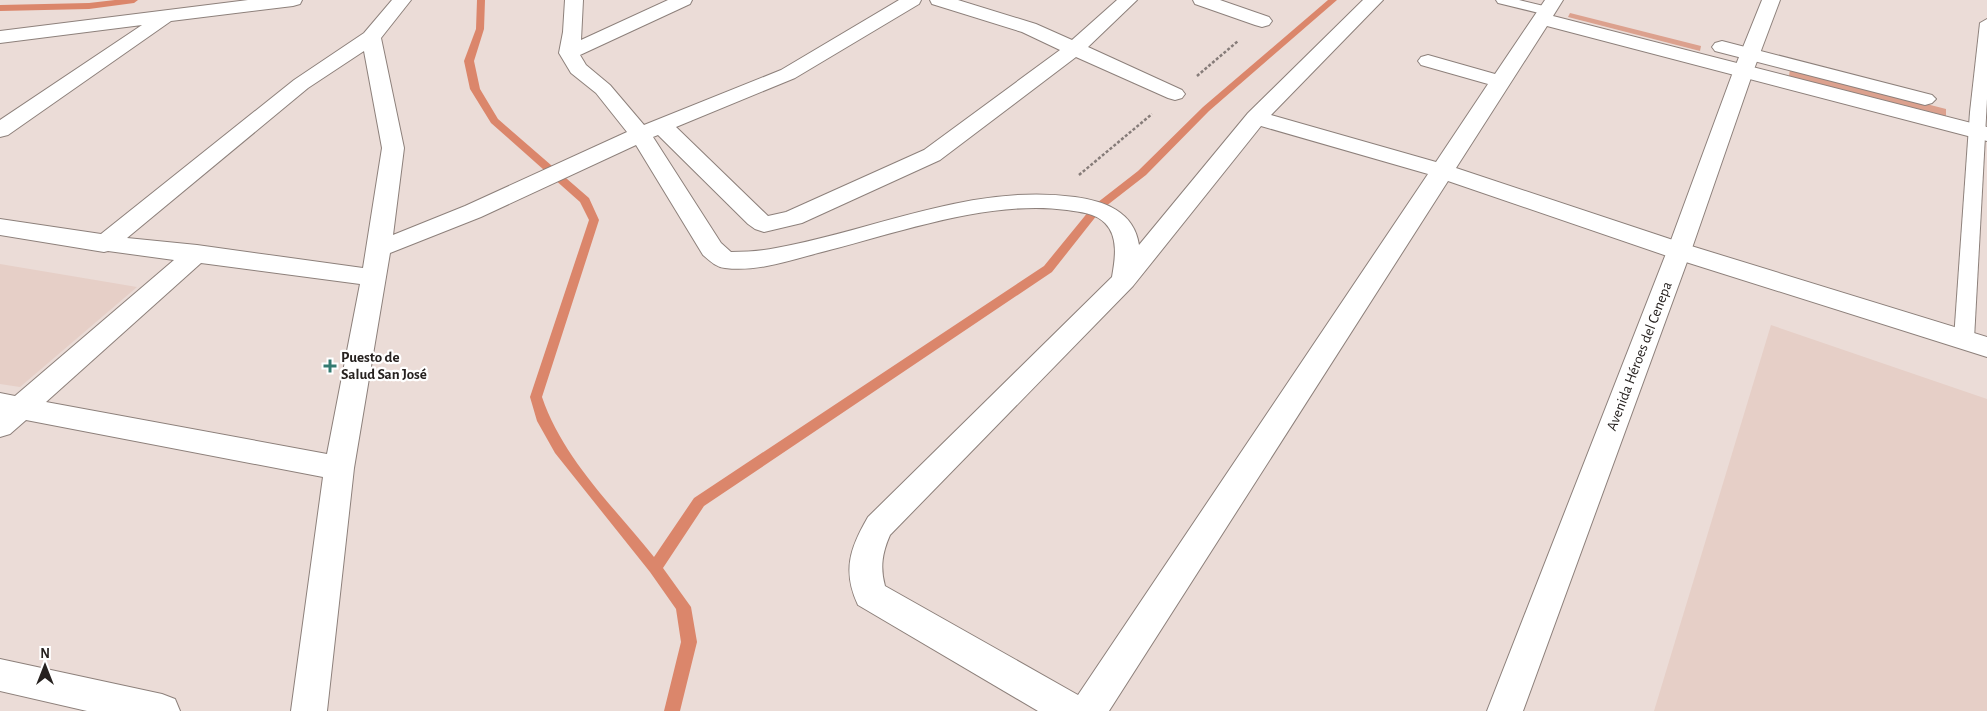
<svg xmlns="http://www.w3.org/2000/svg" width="1987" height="711" font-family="'Alegreya Sans',sans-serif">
	<rect width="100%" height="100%" fill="#ebdcd7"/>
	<g fill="#e6cfc7">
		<path d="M0 264 137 287 20 387 0 384Z"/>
		<path d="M1771 325 1987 399V711H1654Z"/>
	</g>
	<g fill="#dca18e">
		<path d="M1570 13 1701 46 1700 51 1568 17Z"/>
		<path d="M1790 69 1946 109V116L1789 76Z"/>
	</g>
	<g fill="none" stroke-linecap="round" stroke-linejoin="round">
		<g fill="#db866b" fill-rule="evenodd">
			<path d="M115 0H138L134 3 89 9 0 11V5L89 3Z"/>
			<path d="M477 0H485L484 29 474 61 480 89 498 119 589 198 599 220 542 397C563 459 614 507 654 557L694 498 1044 266 1093 206 1138 171 1203 107 1328 0H1337L1209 111 1146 175 1101 210 1052 272 704 506 663 568 691 607 697 642 680 711H664L681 642 676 609 650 572 555 453 537 421 530 397 589 220 580 202 491 123 470 89 464 61 476 29Z"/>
		</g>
		<defs>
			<g id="service">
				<path d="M1496 0H1519L1552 8 1554 11 1547 15 1498 3Z"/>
				<path d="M1987 19V99L1974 339 1971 344 1964 346 1957 344 1954 339 1970 112 1980 23Z"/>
			</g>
			<g id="minor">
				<path d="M248 0H302L300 4 293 6 171 21 8 135 0 137V120L142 25 0 43V31Z"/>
				<path d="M392 0H411L381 38 404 148 393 235 465 206 627 132 596 93 571 73 559 53 563 32 565 0H583L581 40 668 0H692L690 4 580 55 586 65 610 85 644 125 781 70 899 0H921L919 4 795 78 676 127 768 216 786 212 924 150 1060 50 1022 32 932 4 930 0H958L1036 24 1072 40 1117 0H1137L1088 47 1182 90 1185 94 1182 98 1175 100 1168 98 1076 57 940 160 802 223 764 232 755 229 748 224 658 135 653 137 721 243 731 252C746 252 762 251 776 248 876 230 972 183 1075 197 1104 201 1134 211 1139 245L1248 113 1363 0H1383L1271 115 1436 162 1488 84 1421 65 1418 61 1421 57 1428 55 1495 74 1545 0H1563L1553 16 1987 127V141L1547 26 1456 168 1688 245 1987 337V357L1670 257 1448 181 1109 711H1038L858 605C842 571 850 548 868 517L1112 277C1115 260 1119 237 1105 223 1095 213 1080 212 1067 210 989 199 894 234 818 253 789 261 756 272 725 268 716 267 710 261 703 255L636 145 481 217 390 253 354 468 327 711H291L323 477 26 420 10 434 0 437V393L15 396 174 260 108 251 104 252 0 235V219L101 234 294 80 364 33ZM364 51 382 148 363 268 197 245 127 238 308 88ZM1261 126 1428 174 1078 695 885 586C880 568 882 553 890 535L1133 286ZM201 263 360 284 327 454 46 402Z"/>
				<path d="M1193 0H1220L1269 17 1272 21 1269 25 1262 27 1255 25 1195 4Z"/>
				<path d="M1722 41 1932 95 1936 99 1932 103 1925 105 1715 51 1712 47 1715 43Z"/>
				<path d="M0 659 162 694 175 699 180 711H87L0 691Z"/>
			</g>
			<path id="tertiary" d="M1762 0H1780L1753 72 1691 251 1523 711H1487L1667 251 1733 72Z"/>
		</defs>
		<use href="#service" stroke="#8d807b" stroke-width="2"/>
		<use href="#minor" stroke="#8d807b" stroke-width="2"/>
		<use href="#tertiary" stroke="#8d807b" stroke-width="2"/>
		<g stroke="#867c79" stroke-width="2.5" stroke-dasharray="3 2" stroke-linecap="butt">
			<path d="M1197 76 1238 41"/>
			<path d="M1079 175 1152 114"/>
		</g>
		<use href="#service" fill="#fff" fill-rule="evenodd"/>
		<use href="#minor" fill="#fff" fill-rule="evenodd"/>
		<use href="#tertiary" fill="#fff" fill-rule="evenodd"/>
	</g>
	<path fill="#357b71" stroke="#fff" stroke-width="2" d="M327.5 358.5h5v5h5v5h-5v5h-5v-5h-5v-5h5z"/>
	<g text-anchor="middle" stroke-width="4.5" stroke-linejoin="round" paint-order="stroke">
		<g font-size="15" fill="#26211f" stroke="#fff">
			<text transform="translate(1639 356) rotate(-69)" y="5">Avenida Héroes del Cenepa</text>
		</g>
		<g font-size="15" font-weight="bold" fill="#26211f" stroke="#fff" text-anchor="start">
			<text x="341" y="362">Puesto de<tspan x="341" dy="17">Salud San José</tspan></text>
		</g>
	</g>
	<g transform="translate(45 666)" stroke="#ffffff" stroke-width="4" paint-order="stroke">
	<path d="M0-4L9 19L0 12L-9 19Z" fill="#26211f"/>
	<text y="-8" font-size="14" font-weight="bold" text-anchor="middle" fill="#26211f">N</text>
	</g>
</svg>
